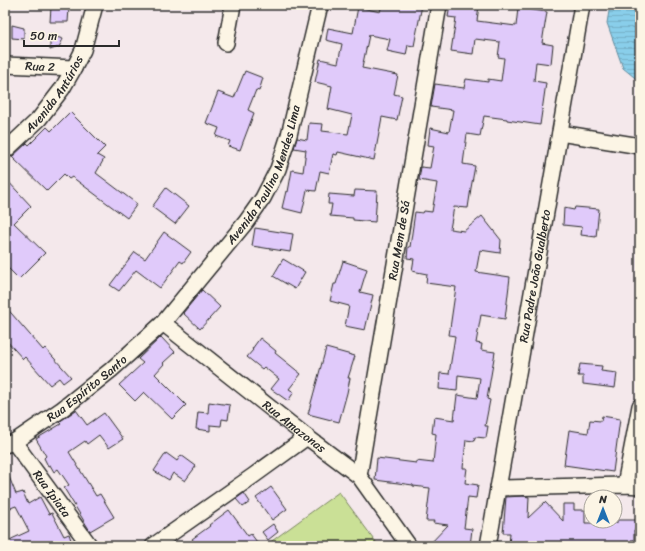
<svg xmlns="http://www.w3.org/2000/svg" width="645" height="551" font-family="Sriracha,sans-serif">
	<defs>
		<pattern id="water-rules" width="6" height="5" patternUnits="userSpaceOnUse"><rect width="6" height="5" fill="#89ceea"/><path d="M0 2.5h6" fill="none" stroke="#76b1c9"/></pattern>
	</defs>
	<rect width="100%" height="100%" fill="#f4e8eb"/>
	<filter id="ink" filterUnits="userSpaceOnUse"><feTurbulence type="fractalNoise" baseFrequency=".025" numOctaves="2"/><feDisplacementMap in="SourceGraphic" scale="8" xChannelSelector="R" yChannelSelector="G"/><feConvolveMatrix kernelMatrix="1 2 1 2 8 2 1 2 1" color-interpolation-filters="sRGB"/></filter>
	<g filter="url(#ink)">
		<path fill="#cae096" stroke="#7a8660" d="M339 492 379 546H265Z"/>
		<path fill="url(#water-rules)" stroke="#638d9e" d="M610 5H640V82L623 68 607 23Z"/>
		<g fill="#e0cafa" stroke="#2b2b2b">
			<path d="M382 5H422L414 46 408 45 406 55 387 51 390 39 369 35 362 68 398 75 394 94 402 96 397 120 382 117 374 160 338 152 337 155 333 154 329 173 320 171 316 191 307 190 302 213 282 208 286 191 288 192 292 170 303 172 306 150 294 148 297 138 307 140 309 123 323 124 322 131 348 134 352 115 328 109 332 86 315 82 320 59 338 63 342 44 326 40 328 28 353 33 358 7 380 12Z"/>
			<path d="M450 5H479L477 21 516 26 518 8 547 12 542 43 553 45 551 64 536 62 534 81 546 83 540 125 507 120V119L484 116 480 136 467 134 463 164 475 166 471 188 468 208 454 207 450 229 464 231 482 216 501 240 500 253 480 250 476 272 510 277 505 319 481 315 476 343 482 344 481 350 495 352 487 399 490 400 485 426H488L486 438 475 437 474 441 466 440 463 468H467L465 483 478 485 476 498 468 497 464 528 472 529 470 546H428L448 525 433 523 434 521H426L430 488 413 486V485L375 480 377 458 416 463V461L433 463 436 434 432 433 434 417 454 420 457 395 477 398 480 378 458 375 457 391 439 389 440 373 449 374 455 336 449 335 456 287 426 283 427 274 412 271 414 259 407 258 408 247H410L415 212 423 213 424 211 432 212 437 183 419 180 421 167 430 168 434 146 428 145 430 128 449 132 453 110 431 107 435 84 464 88 466 79 488 82V79L501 81 504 58 498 57 500 42 475 39 473 54 451 51 456 18 448 17Z"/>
			<path d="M51 7 69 8 68 22H50Z"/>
			<path d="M12 25 24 28V39L12 38Z"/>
			<path d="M50 35 63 39 59 47 50 50Z"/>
			<path d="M245 71 263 78 259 91 256 90 248 110 254 113 240 150 228 146 230 141 216 136 219 128 206 123 218 92 234 98Z"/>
			<path d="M70 112 105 147 97 155 104 159 96 173 137 204 127 218 72 177 69 179 64 174 47 191 12 157 27 143 29 145 47 127 51 131Z"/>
			<path d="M5 178 31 206 14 223 45 253 19 279 5 265Z"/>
			<path d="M166 188 189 206 175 224 152 207Z"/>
			<path d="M355 190 377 191 375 222 353 220V218L330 216 332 204H328L329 194 354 196Z"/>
			<path d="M575 207 599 209 596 237 581 235 582 227 563 225 564 208 574 210Z"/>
			<path d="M255 228 293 234 290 252 252 246Z"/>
			<path d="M164 232 191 252 183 263 180 261 160 288 136 270 119 291 110 285 135 252 145 259Z"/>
			<path d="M283 259 305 272 295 289 273 276Z"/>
			<path d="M343 261 367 269 360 292 373 295 365 330 345 326 349 306 330 301 334 284H336Z"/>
			<path d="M202 290 220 307 200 329 183 313Z"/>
			<path d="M5 306 43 350 45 348 71 377 63 383 59 378 50 385 25 357 23 359 5 339Z"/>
			<path d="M161 337 175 352 163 363 164 364 155 374 186 405 172 419 144 392 135 401 119 385 143 363 138 359Z"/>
			<path d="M260 338 276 351 275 353 301 374 289 389 294 392 288 401 271 389 279 379 264 367 262 369 247 357 253 350 252 349Z"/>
			<path d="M326 348 355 356 348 378H350L347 393 339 422 308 414Z"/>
			<path d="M580 364 602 366 601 371 617 373 615 388 583 384V376H578Z"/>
			<path d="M209 402 230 405 228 420 222 419 221 426 210 425V431L196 429 198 412 208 413Z"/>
			<path d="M76 410 87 425 104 413 123 439 109 448 99 435 87 444 85 441 69 452 96 496 100 494 114 517 90 531 64 488 69 485 58 469 54 472 50 465 48 466 44 458 46 456 36 439 61 424 59 422Z"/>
			<path d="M602 416 620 419 613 472 564 465 569 430 588 433 590 420 601 421Z"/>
			<path d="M166 453 177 461 181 455 196 466 185 481 173 473 169 480 154 471Z"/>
			<path d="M5 467 16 494 23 492 28 504 40 497 49 514 52 513 64 536 69 534 73 546H5V542L29 531 16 506 5 510Z"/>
			<path d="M271 487 287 509 272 520 256 498Z"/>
			<path d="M244 493 250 502 243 507 236 499Z"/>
			<path d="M523 496 529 497 528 518 545 502 563 521V504H574V510H585V523H617V520H638V530H634V540H631V546H592V544H558V546H509L510 533H503L506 497Z"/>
			<path d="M229 510 248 536 251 534 260 546H197L192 539 210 526 209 525Z"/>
			<path d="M273 524 278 532 268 540 262 532Z"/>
		</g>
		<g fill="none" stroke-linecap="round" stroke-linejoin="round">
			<defs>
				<g id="minor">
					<path d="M226 43 233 5"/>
					<path id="s1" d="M5 65 74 68"/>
					<path d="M560 133 640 146"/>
					<path id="s2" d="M5 151 39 119 62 89 74 68 83 50 95 5"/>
					<path id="s3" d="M163 323 307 437 359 476 409 546"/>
					<path id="s4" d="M14 442 90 546"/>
					<path id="s5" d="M5 445 14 442 61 410 111 370 163 323 246 222 263 198 278 169 289 135 320 5"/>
					<path id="s6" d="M359 476 439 5"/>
					<path d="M625 485 640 406"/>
					<path d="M498 488 625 485 640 486"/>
					<path d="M153 546 253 476 307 437"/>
					<path id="s7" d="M488 546 582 5"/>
				</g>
			</defs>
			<use href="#minor" stroke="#2b2b2b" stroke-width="18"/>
			<use href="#minor" stroke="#fcf5e5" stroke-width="15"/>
		</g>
	</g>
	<g text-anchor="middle" stroke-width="4" stroke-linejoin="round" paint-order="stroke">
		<g font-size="12" fill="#2b2b2b" stroke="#fcf5e5">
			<text dy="4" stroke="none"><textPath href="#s1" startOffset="35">Rua 2</textPath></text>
			<text dy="4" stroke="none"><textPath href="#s2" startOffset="76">Avenida Antúrios</textPath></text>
			<text dy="4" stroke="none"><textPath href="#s5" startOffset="382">Avenida Paulino Mendes Lima</textPath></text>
			<text dy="4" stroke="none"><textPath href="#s6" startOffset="239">Rua Mem de Sá</textPath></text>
			<text dy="4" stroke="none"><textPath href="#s7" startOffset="274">Rua Padre João Gualberto</textPath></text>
			<text dy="4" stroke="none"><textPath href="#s5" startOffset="100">Rua Espírito Santo</textPath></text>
			<text dy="4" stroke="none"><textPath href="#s3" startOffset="167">Rua Amazonas</textPath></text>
			<text dy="4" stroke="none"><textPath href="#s4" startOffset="64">Rua Ipiata</textPath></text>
		</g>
	</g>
	<rect width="645" height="551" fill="none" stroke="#fcf5e5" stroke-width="20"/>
	<rect x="10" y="10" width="625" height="531" fill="none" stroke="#2b2b2b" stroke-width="1.5" filter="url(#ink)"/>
	<g transform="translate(603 509)"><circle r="19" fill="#fcf5e5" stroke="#a8a49b"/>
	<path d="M0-3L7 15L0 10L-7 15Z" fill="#1f6fb2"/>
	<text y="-6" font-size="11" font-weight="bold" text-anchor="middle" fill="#2b2b2b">N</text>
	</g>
	<path d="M24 40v6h95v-6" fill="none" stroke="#2b2b2b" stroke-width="2"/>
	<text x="30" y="40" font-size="12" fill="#2b2b2b" stroke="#fcf5e5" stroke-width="3" paint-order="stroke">50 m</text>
</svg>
